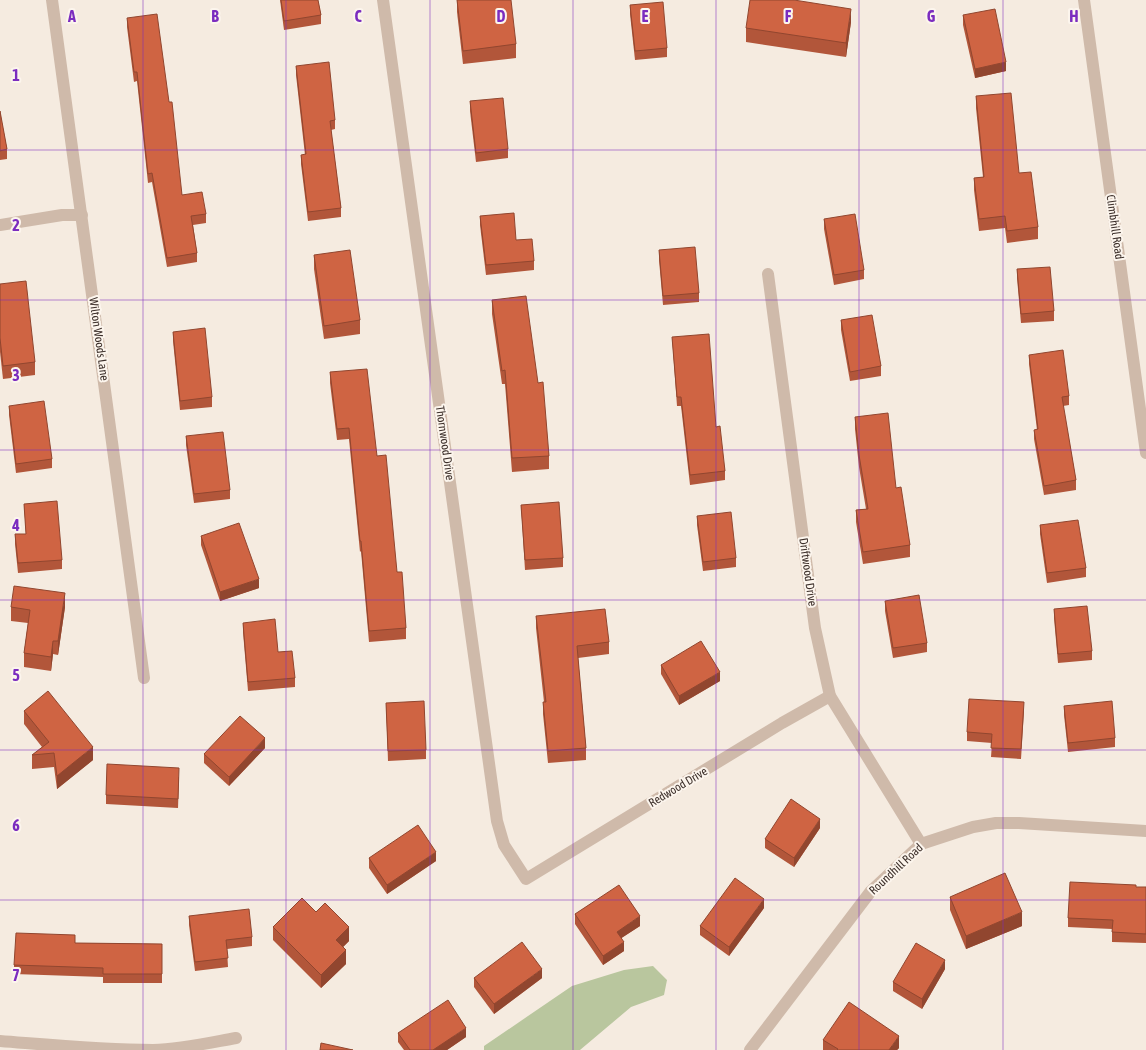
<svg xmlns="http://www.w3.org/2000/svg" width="1146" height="1050" font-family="'Asap Condensed',sans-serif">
	<rect width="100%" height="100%" fill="#f5ebe0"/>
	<path fill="#b9c69e" d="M653 966 667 980 664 995 631 1007 580 1050H484V1046L572 986 624 970Z"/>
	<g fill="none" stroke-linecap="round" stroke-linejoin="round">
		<g stroke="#cfbaaa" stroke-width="12">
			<path d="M52 0 144 678"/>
			<path d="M383 0 497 821 504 845 526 879 782 723 830 696"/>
			<path d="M1084 0 1146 453"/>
			<path d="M0 225 62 215H82"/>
			<path d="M768 274 815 628 830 696 921 844"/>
			<path d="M0 1041C51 1045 102 1050 153 1050 181 1049 208 1043 236 1038"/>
			<path d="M750 1050 871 891 921 844 973 827 996 823H1019L1146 831"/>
		</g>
	</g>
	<g fill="#b2563a">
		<path d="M280 0H318L321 15V24L284 30Z"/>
		<path d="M457 0 516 44V58L463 64 457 12Z"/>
		<path d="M630 5 667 48V57L635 60 630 14Z"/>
		<path d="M963 15 1006 71 975 78 963 25Z"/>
		<path d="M127 18 182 195 206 214V223L193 225 197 253V262L167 267 152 182 148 183 137 81 134 82 127 27Z"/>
		<path d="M851 22 846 57 746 42V28Z"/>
		<path d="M296 66 335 120V129L331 130 341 208V217L308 221 301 164V155H305L296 75Z"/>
		<path d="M976 96 1019 173 1038 227V239L1007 243 1005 228 979 231 974 190V178L983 177 976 108Z"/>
		<path d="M470 101 508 149V158L476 162 470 111Z"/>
		<path d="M0 112 7 149V159L0 160Z"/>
		<path d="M480 216 516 240 534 261V270L486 275 480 225Z"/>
		<path d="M824 219 864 270V279L834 285 824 229Z"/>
		<path d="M659 250 699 293V302L663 305 659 260Z"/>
		<path d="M314 255 360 320V334L324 339 314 269Z"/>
		<path d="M1017 269 1054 311V321L1021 323 1017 278Z"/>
		<path d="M0 284 35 362V375L3 379 0 352Z"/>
		<path d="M492 300 538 383 549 456V469L512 472 505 384H502L492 314Z"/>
		<path d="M841 320 881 366V376L850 381 841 330Z"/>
		<path d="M173 332 212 397V407L180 410 173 341Z"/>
		<path d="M672 337 716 427 725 471V480L690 485 681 406H677Z"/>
		<path d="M1029 355 1069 396V405L1063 406 1076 480V490L1044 495 1034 439V430H1037L1029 364Z"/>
		<path d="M330 372 377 456 406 628V639L369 642 361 551 360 552 349 439 337 440 330 383Z"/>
		<path d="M9 406 52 459V468L16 473 9 415Z"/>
		<path d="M855 417 896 488 910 545V557L863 564 856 522V510L866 509 859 467 855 429Z"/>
		<path d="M186 436 230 490V499L194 503 186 445Z"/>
		<path d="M24 504 62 560V569L18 573 15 544V534H26Z"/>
		<path d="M521 505 563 558V567L525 570Z"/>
		<path d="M697 516 736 558V567L703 571 697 525Z"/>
		<path d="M1040 525 1086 568V577L1047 583 1040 534Z"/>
		<path d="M201 536 259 588 220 601 201 545Z"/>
		<path d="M885 601 927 643V652L893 658 885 611Z"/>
		<path d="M11 607H65L58 655 53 654 51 671 24 667V653L28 623 11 621Z"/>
		<path d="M1054 609 1092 651V660L1058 663 1054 618Z"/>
		<path d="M536 616 609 642V654L578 658 586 748V760L548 763 543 714V702H544L536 628Z"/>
		<path d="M243 623 278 652 295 678V687L248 691 243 632Z"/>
		<path d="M661 665 720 681 679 705 661 674Z"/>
		<path d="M386 703 426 750V759L388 761Z"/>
		<path d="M1064 706 1115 738V747L1068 752 1064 715Z"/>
		<path d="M24 711 93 760 57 789 54 767 32 769V755L42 747 24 724Z"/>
		<path d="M1024 711 1021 759 991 757 992 743 967 741V732Z"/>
		<path d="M265 748 229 786 204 763V754Z"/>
		<path d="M179 777 178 808 106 804V795Z"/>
		<path d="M820 828 794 867 765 848V839Z"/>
		<path d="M369 858 436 861 387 894 369 868Z"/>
		<path d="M1136 887H1146V943L1112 942V929L1068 927V918Z"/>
		<path d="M950 897 1022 926 966 949 950 910Z"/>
		<path d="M764 908 729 956 700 935V926Z"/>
		<path d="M316 912 349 941 343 947 346 964 321 988 273 940V927Z"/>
		<path d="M575 914 640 926 621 938 624 951 603 965 575 924Z"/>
		<path d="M189 916 252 937V946L227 949 228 967 195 971 189 925Z"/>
		<path d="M75 943 162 944V983H103V977L14 974V965Z"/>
		<path d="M945 969 922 1009 893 991V982Z"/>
		<path d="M474 978H542L494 1014 474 987Z"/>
		<path d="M398 1033 466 1037 447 1050H404L398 1042Z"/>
		<path d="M823 1040 899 1048 897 1050H823Z"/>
	</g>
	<g fill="#91462f">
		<path d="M851 9V22L846 57V43Z"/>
		<path d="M1006 62V71L975 78V69Z"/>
		<path d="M259 579V588L220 601V592Z"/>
		<path d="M65 593V607L58 655V641Z"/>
		<path d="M53 641V654L51 671V657Z"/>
		<path d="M720 672V681L679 705V696Z"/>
		<path d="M265 738V748L229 786V777Z"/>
		<path d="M93 747V760L57 789V776Z"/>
		<path d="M820 819V828L794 867V858Z"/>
		<path d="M436 852V861L387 894V885Z"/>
		<path d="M764 899V908L729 956V947Z"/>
		<path d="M1022 912V926L966 949V936Z"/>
		<path d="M640 916V926L617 941V932Z"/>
		<path d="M349 927V941L336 954V940Z"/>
		<path d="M624 942V951L603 965V956Z"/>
		<path d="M346 950V964L321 988V975Z"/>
		<path d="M945 960V969L922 1009V999Z"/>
		<path d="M542 969V978L494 1014V1004Z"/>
		<path d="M466 1028V1037L447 1050H433Z"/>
		<path d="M899 1036V1048L897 1050H889Z"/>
	</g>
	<g fill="#cf6443" stroke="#91462f">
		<path d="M281 0H318L321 15 284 21Z"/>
		<path d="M457 0H511L516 44 463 51Z"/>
		<path d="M750 0H794L851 9 846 43 746 28Z"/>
		<path d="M663 2 667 48 635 51 630 5Z"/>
		<path d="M995 9 1006 62 975 69 963 15Z"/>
		<path d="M157 14 169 102H172L182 195 202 192 206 214 191 216 197 253 167 258 152 173 148 174 137 72H134L127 18Z"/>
		<path d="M329 62 335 120 330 121 341 208 308 212 301 155 306 154 296 66Z"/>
		<path d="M1011 93 1019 173 1031 172 1038 227 1007 231 1005 216 979 219 974 178 984 177 976 96Z"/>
		<path d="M503 98 508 149 476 153 470 101Z"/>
		<path d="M0 111 7 149 0 151Z"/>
		<path d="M514 213 516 240 532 239 534 261 486 265 480 216Z"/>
		<path d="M855 214 864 270 834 275 824 219Z"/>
		<path d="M695 247 699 293 663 296 659 250Z"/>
		<path d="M350 250 360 320 324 326 314 255Z"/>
		<path d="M1050 267 1054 311 1021 314 1017 269Z"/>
		<path d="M26 281 35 362 3 366 0 338V284Z"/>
		<path d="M526 296 538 383 543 382 549 456 512 458 505 370 502 371 492 300Z"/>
		<path d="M872 315 881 366 850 372 841 320Z"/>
		<path d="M205 328 212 397 180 401 173 332Z"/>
		<path d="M709 334 716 427 720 426 725 471 690 475 681 397H677L672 337Z"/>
		<path d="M1063 350 1069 396 1062 397 1076 480 1044 486 1034 430 1038 429 1029 355Z"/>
		<path d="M367 369 377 456 386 455 397 572H402L406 628 369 631 361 541H360L349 428 337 429 330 372Z"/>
		<path d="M44 401 52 459 16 464 9 406Z"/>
		<path d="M888 413 896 488 901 487 910 545 863 552 856 510 868 509 859 455 855 417Z"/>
		<path d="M223 432 230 490 194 494 186 436Z"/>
		<path d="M57 501 62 560 18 563 15 534H26L24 504Z"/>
		<path d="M559 502 563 558 525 560 521 505Z"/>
		<path d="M731 512 736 558 703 562 697 516Z"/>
		<path d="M1078 520 1086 568 1047 573 1040 525Z"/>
		<path d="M239 523 259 579 220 592 201 536Z"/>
		<path d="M14 586 65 593 58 641H53L51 657 24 653 30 610 11 607Z"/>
		<path d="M919 595 927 643 893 648 885 601Z"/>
		<path d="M1087 606 1092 651 1058 654 1054 609Z"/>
		<path d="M605 609 609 642 577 646 586 748 548 751 543 702H546L536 616Z"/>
		<path d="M275 619 278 652 292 651 295 678 248 682 243 623Z"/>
		<path d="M701 641 720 672 679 696 661 665Z"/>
		<path d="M48 691 93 747 57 776 54 753 32 755 49 742 24 711Z"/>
		<path d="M969 699 1024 702 1021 749 991 748 992 734 967 732Z"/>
		<path d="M424 701 426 750 388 751 386 703Z"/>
		<path d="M1112 701 1115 738 1068 743 1064 706Z"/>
		<path d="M240 716 265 738 229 777 204 754Z"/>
		<path d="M107 764 179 768 178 799 106 795Z"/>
		<path d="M791 799 820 819 794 858 765 839Z"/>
		<path d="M418 825 436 852 387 885 369 858Z"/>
		<path d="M1005 873 1022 912 966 936 950 897Z"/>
		<path d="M735 878 764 899 729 947 700 926Z"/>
		<path d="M1070 882 1136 885V887H1146V934L1112 932 1113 920 1068 918Z"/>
		<path d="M619 885 640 916 617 932 624 942 603 956 575 914Z"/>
		<path d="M302 898 316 912 325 903 349 927 336 940 346 950 321 975 273 927Z"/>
		<path d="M249 909 252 937 226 940 228 958 195 962 189 916Z"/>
		<path d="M16 933 75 935V943L162 944V974H103V968L14 965Z"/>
		<path d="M522 942 542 969 494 1004 474 978Z"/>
		<path d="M916 943 945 960 922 999 893 982Z"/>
		<path d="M448 1000 466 1028 433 1050H410L398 1033Z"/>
		<path d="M849 1002 899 1036 889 1050H837L838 1049 823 1040Z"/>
		<path d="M321 1043 353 1050H320Z"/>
	</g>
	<path fill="none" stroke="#7b2cbf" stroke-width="1" stroke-opacity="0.55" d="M143 0V1050M286 0V1050M430 0V1050M573 0V1050M716 0V1050M859 0V1050M1003 0V1050M0 150H1146M0 300H1146M0 450H1146M0 600H1146M0 750H1146M0 900H1146"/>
	<g text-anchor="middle" stroke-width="4" stroke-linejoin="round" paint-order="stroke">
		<g font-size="12" fill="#3c2f2a" stroke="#fcf5ed">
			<text transform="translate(1115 227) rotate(82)" y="4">Climbhill Road</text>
			<text transform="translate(99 339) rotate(82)" y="4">Wilton Woods Lane</text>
			<text transform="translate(445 443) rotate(82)" y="4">Thornwood Drive</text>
			<text transform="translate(808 572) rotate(82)" y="4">Driftwood Drive</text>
			<text transform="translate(678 787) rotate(-31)" y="4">Redwood Drive</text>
			<text transform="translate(896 869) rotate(-43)" y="4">Roundhill Road</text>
		</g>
	</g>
	<g font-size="16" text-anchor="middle" font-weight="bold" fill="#7b2cbf" stroke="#fcf5ed" stroke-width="4" stroke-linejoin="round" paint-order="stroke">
		<text x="72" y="22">A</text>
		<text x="215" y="22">B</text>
		<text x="358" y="22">C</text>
		<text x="501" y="22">D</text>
		<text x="645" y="22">E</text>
		<text x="788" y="22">F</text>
		<text x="931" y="22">G</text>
		<text x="1074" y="22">H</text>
		<text x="16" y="81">1</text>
		<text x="16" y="231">2</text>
		<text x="16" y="381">3</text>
		<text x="16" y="531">4</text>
		<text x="16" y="681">5</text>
		<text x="16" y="831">6</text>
		<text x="16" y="981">7</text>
	</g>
</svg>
